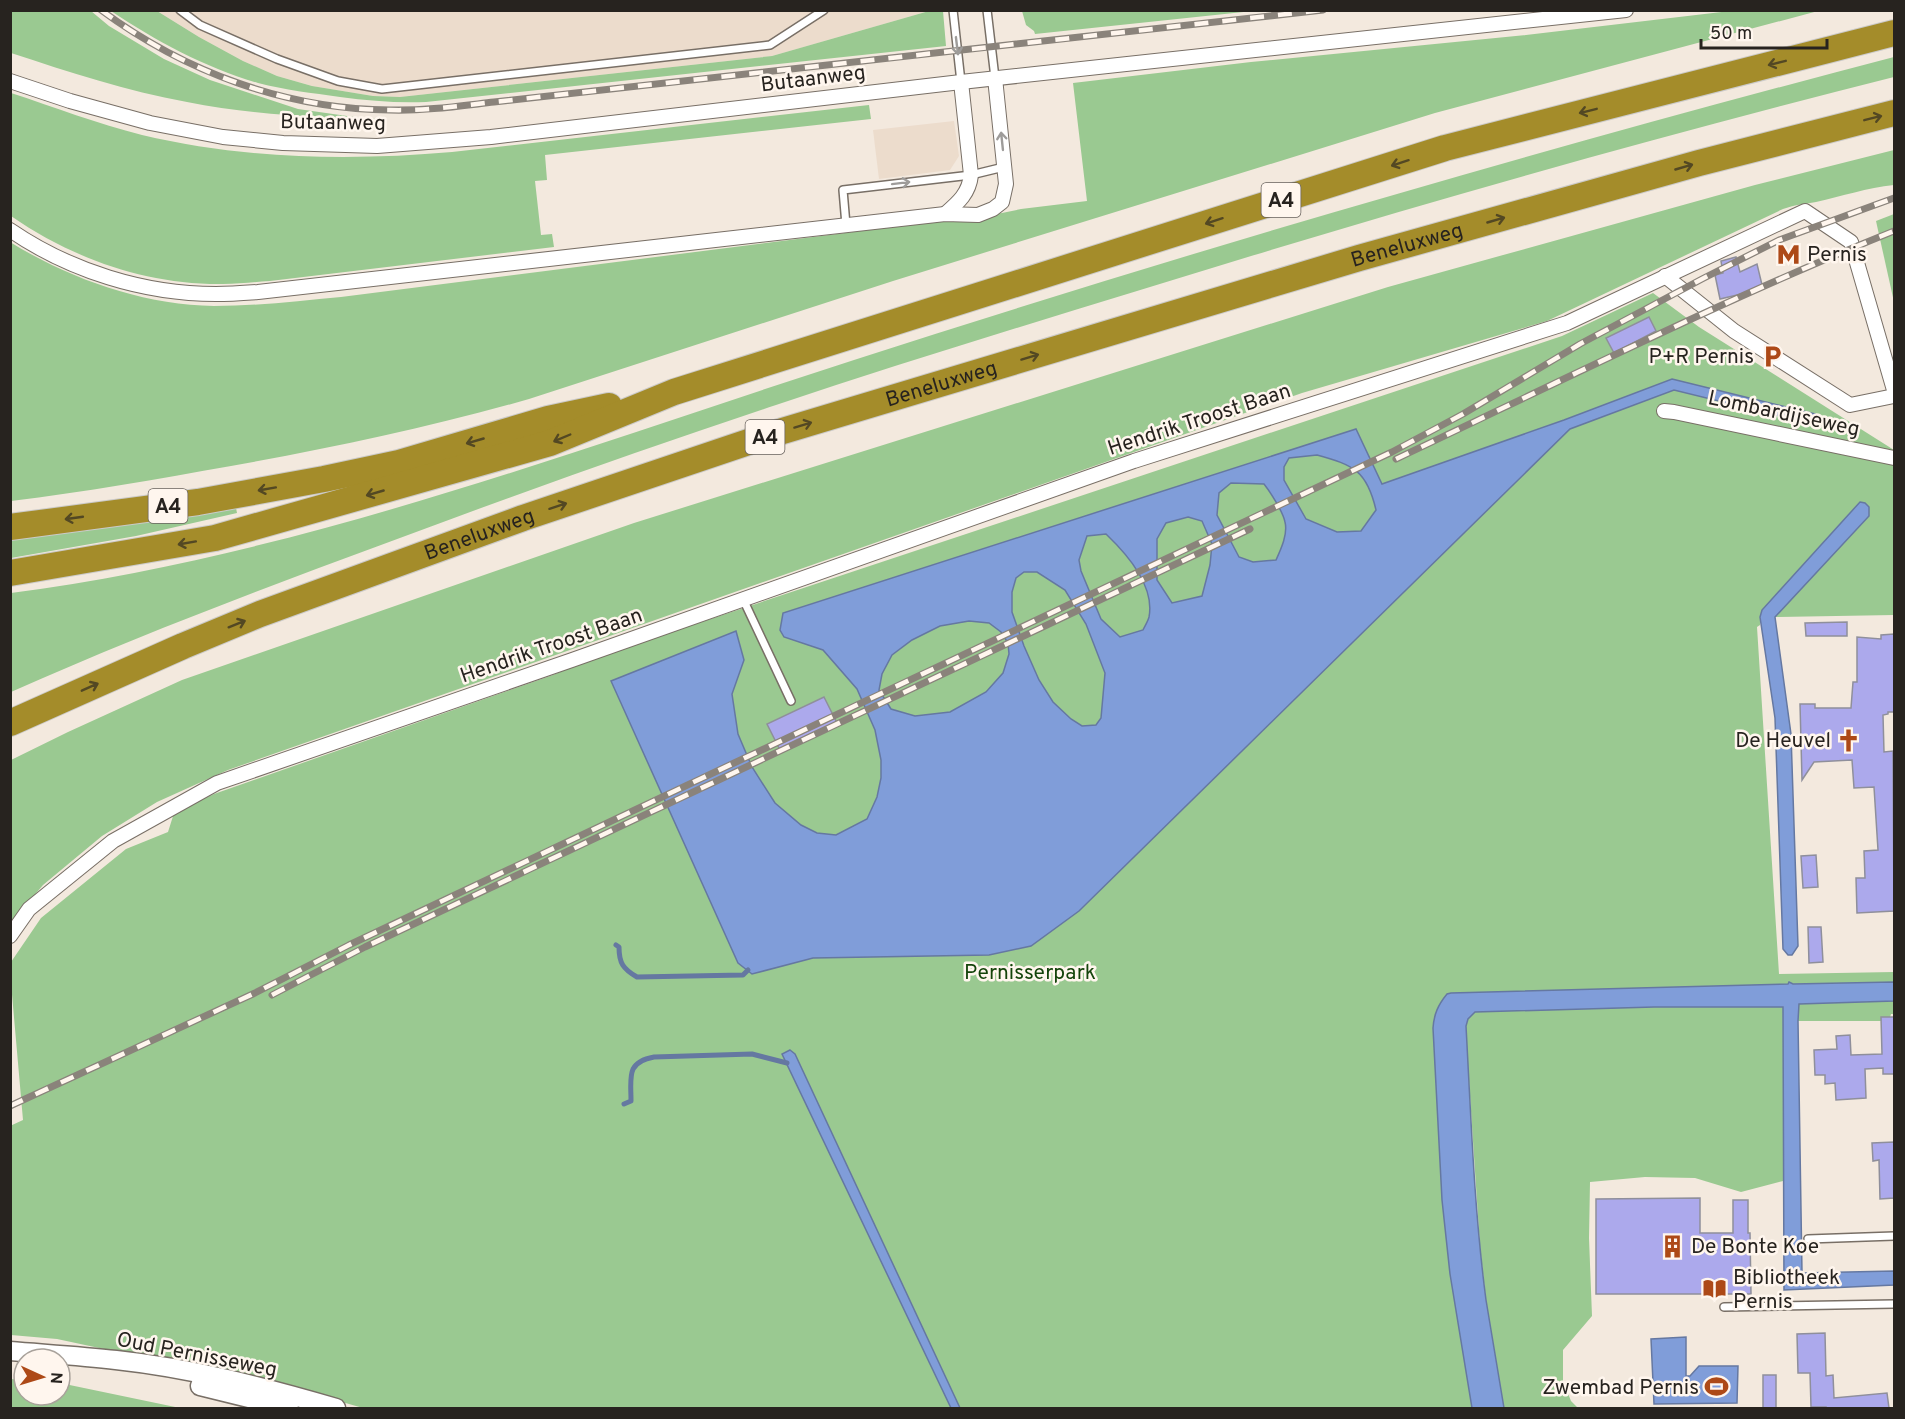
<svg xmlns="http://www.w3.org/2000/svg" width="1905" height="1419" font-family="Overpass,sans-serif">
	<rect width="100%" height="100%" fill="#f3e9de"/>
	<g fill="#ecdccc">
		<path d="M157 11H929L772 56 400 97 373 96 312 86 277 76 243 61 199 37Z"/>
		<path d="M954 121 959 156 950 170 879 179 873 130Z"/>
	</g>
	<g fill="#9ac991">
		<path d="M11 10 91 11 109 26 164 59 210 80 298 109 354 117 388 120C321 118 253 115 187 102 127 91 69 72 11 53Z"/>
		<path d="M111 11H157L199 37 243 61 277 76 312 86 373 96 400 97 772 56 929 11H943L946 46 426 102C397 103 369 101 340 97 312 93 285 90 258 83 206 68 156 41 111 11Z"/>
		<path d="M1022 11V10L1253 11 1035 34 1034 31 1026 25Z"/>
		<path d="M1730 11H1818L1435 113 893 281 529 399C431 427 332 448 231 466 158 479 85 492 11 501L10 242C70 279 143 305 214 306 257 306 299 301 341 297L1002 213 1021 209 1087 201 1073 83 1251 62 1526 35Z"/>
		<path d="M1894 57V77C1640 141 1388 213 1137 291 1016 328 895 365 776 405 643 449 512 496 381 545 256 591 132 638 11 692V593C301 555 577 449 854 360 1198 249 1545 148 1894 57Z"/>
		<path d="M11 93C54 107 98 124 142 135 243 159 349 161 452 152L869 105 871 119 545 155 547 180 535 181 541 235 552 234 554 247 270 281C254 282 239 284 223 284 147 285 73 259 11 216Z"/>
		<path d="M1894 150V185C1867 188 1842 196 1816 202 1804 204 1794 205 1783 209L1547 321 1302 393 228 770 157 802 102 836 43 885 11 923V760L68 732 182 680 634 523 1388 287 1755 185Z"/>
		<path d="M1894 214V302L1876 221Z"/>
		<path d="M1653 293 1699 327 1894 450V615L1775 617 1777 615 1760 617V625L1757 627 1779 974 1894 972V982L1793 984 1783 1007V1181L1741 1192 1695 1178 1645 1177 1590 1182 1589 1238 1592 1316 1563 1350V1381L1571 1401 1578 1408H1504L1486 1300 1480 1246 1468 1066H1456L1498 1408H363L314 1394 57 1339 11 1335 10 1126 23 1120 11 983V962L41 918 126 849 168 832 174 813 214 794 553 675 593 658 1562 336Z"/>
		<path d="M236 508 237 513 136 536 11 558V539L133 524Z"/>
		<path d="M1894 1001V1014H1891L1889 1021H1798V1004Z"/>
		<path d="M10 1379 24 1380V1395H60V1383L180 1408H11Z"/>
	</g>
	<g fill="#809dd9" stroke="#6578a1" stroke-width="1.5" fill-rule="evenodd">
		<path d="M1672 379 1815 414 1818 418 1817 423 1813 424 1674 390 1570 429 1079 911 1031 946 989 955 813 958 752 974 738 963 611 681 736 631 744 660 732 694 738 734 752 767 775 803 801 825 817 833 836 835 867 819 877 797 881 778V760L875 730 857 689 823 650 784 637 780 630 783 613 1356 429 1382 484 1564 420ZM1317 455C1354 465 1367 471 1376 510L1361 531 1337 532 1306 519 1284 480V467L1289 458ZM1231 483 1264 484C1271 493 1283 512 1285 522 1288 534 1281 549 1276 560L1253 562 1239 557 1217 515 1219 493ZM1188 517 1202 521 1212 544 1210 565 1202 596 1172 603 1157 580V539L1166 523ZM1106 534C1127 554 1155 586 1149 617 1148 621 1145 626 1143 630L1120 637 1101 619 1081 571 1079 560 1087 536ZM1024 572H1037L1065 590 1086 624 1105 673 1101 718 1096 725 1082 726 1071 719 1053 702 1039 680 1024 646 1012 612V592L1016 578ZM969 621 989 623 1001 632 1008 643 1009 654 1003 673 986 692 950 712 915 716 891 709 879 690 882 674 892 655 912 640 940 626Z"/>
		<path d="M1860 502 1865 503 1869 507V516L1775 617 1791 734 1798 946 1792 955H1788L1783 949 1775 718 1760 617 1762 610Z"/>
		<path d="M1789 982 1793 984 1894 982V1001L1799 1004 1798 1021 1802 1273 1894 1271V1285L1784 1290 1783 1007H1654L1475 1012 1468 1019 1466 1026C1471 1117 1474 1209 1486 1300 1492 1336 1498 1372 1504 1408H1472L1450 1274 1442 1200 1433 1028C1434 1014 1438 1005 1447 994L1451 993 1788 984Z"/>
		<path d="M790 1050 795 1054 960 1408H951L782 1054Z"/>
		<path d="M1686 1337V1376H1690L1699 1366H1738L1737 1403 1654 1404 1651 1339Z"/>
	</g>
	<g fill="none" stroke-linecap="round" stroke-linejoin="round">
		<g stroke="#6578a1" stroke-width="5">
			<path d="M616 945 619 947C619 963 623 969 637 977L743 975 748 970"/>
			<path d="M624 1104 631 1101C631 1077 626 1062 654 1057L752 1054 787 1063"/>
		</g>
	</g>
	<g fill="#aca9ec" stroke="#8f8f9b" stroke-width="1.5">
		<path d="M1736 257 1740 272 1757 264 1763 289 1720 299 1715 275 1723 273 1721 261Z"/>
		<path d="M1649 317 1656 331 1614 353 1606 338Z"/>
		<path d="M1847 622V636H1806L1805 623Z"/>
		<path d="M1894 634V712H1888V714L1883 715 1884 752 1893 751 1894 911 1857 913 1856 878H1865L1864 851 1878 850 1874 787 1854 788 1852 760 1814 762 1802 780 1800 704H1815V708H1851L1853 682H1857V637L1881 639V635Z"/>
		<path d="M824 697 837 723 780 750 767 724Z"/>
		<path d="M1816 855 1818 887 1803 888 1801 856Z"/>
		<path d="M1808 927H1821L1823 962 1809 963Z"/>
		<path d="M1881 1017H1894V1074H1883V1068L1865 1069 1866 1098 1836 1100 1835 1083 1825 1084V1075H1815L1814 1050 1837 1049 1836 1036 1850 1035 1851 1055 1882 1054Z"/>
		<path d="M1894 1142V1198L1880 1199 1879 1160 1873 1161 1872 1143Z"/>
		<path d="M1700 1198V1233H1733V1200H1748V1233H1750L1751 1294H1596V1199Z"/>
		<path d="M1825 1333 1826 1376 1833 1375 1834 1398 1887 1393 1889 1408H1826V1407H1811L1810 1373H1798L1797 1334Z"/>
		<rect x="1763" y="1375" width="13" height="33"/>
	</g>
	<g fill="none" stroke-linecap="round" stroke-linejoin="round">
		<defs>
			<g id="service">
				<path d="M180 10 200 25 277 59 338 81 382 89 770 45 824 10"/>
				<path d="M953 10 961 82"/>
				<path d="M987 10 995 78"/>
				<path d="M846 225 843 190 971 175 1004 167"/>
				<path d="M743 599 791 701"/>
				<path d="M1808 1239 1894 1236"/>
				<path d="M1724 1307 1894 1304"/>
			</g>
			<g id="minor">
				<path d="M10 81 70 101 150 123 223 137 283 143 377 146 491 137 961 82 1626 10"/>
				<path d="M945 214C959 202 969 193 971 175L961 82"/>
				<path d="M10 230C70 271 144 294 216 294 230 294 244 293 258 292L945 214 978 215 993 209 1002 202 1006 184 995 78"/>
				<path d="M1665 276 1734 331 1850 405 1894 396"/>
				<path d="M1664 411 1674 412 1894 458"/>
				<path d="M10 936 29 909 113 841 217 783 572 660 1134 461 1567 323 1805 211 1851 242 1894 390"/>
			</g>
			<g id="tertiary">
				<path d="M10 1351C46 1354 81 1356 116 1360 191 1368 264 1387 336 1408"/>
				<path d="M200 1386 289 1408"/>
			</g>
			<g id="motorway">
				<path d="M10 527 198 502 324 479 399 463 548 419 609 406"/>
				<path d="M10 573 215 538 550 443 674 392 1445 148 1894 33"/>
				<path id="s1" d="M10 723 183 646 260 614 523 518 766 436 1359 258 1699 163 1894 113"/>
			</g>
		</defs>
		<use href="#service" stroke="#786f66" stroke-width="10"/>
		<use href="#minor" stroke="#786f66" stroke-width="16"/>
		<use href="#tertiary" stroke="#786f66" stroke-width="21"/>
		<use href="#motorway" stroke="#cbcac9" stroke-width="28"/>
		<use href="#service" stroke="#fff" stroke-width="7"/>
		<use href="#minor" stroke="#fff" stroke-width="14"/>
		<use href="#tertiary" stroke="#fff" stroke-width="18"/>
		<use href="#motorway" stroke="#a48c2a" stroke-width="26"/>
		<defs>
			<g id="rail">
				<path d="M101 10C185 72 285 109 390 110 425 111 459 106 494 102L1323 10"/>
				<path d="M1396 459C1561 381 1725 299 1894 231"/>
				<path d="M272 995 365 947 1250 529"/>
				<path d="M10 1106 255 993 349 945 1392 452 1463 414 1580 344 1702 279 1779 240 1894 198"/>
			</g>
		</defs>
		<use href="#rail" stroke="#8a837b" stroke-width="7"/>
		<use href="#rail" stroke="#fff6ee" stroke-width="4.5" stroke-dasharray="14" stroke-linecap="butt"/>
	</g>
	<defs><path id="oneway-shaft" d="M-6 0H5M1.5-3L5.5 0L1.5 3" fill="none" stroke-width="1.6" stroke-linecap="round" stroke-linejoin="round" transform="scale(1.5)"/></defs>
	<g stroke="#9e9c9a">
		<use href="#oneway-shaft" transform="translate(957 46) rotate(83)"/>
		<use href="#oneway-shaft" transform="translate(1002 141) rotate(-96)"/>
		<use href="#oneway-shaft" transform="translate(901 183) rotate(-7)"/>
	</g>
	<g stroke="#534823">
		<use href="#oneway-shaft" transform="translate(1777 63) rotate(166)"/>
		<use href="#oneway-shaft" transform="translate(1588 111) rotate(166)"/>
		<use href="#oneway-shaft" transform="translate(1873 118) rotate(-14)"/>
		<use href="#oneway-shaft" transform="translate(1400 163) rotate(162)"/>
		<use href="#oneway-shaft" transform="translate(1684 167) rotate(-16)"/>
		<use href="#oneway-shaft" transform="translate(1496 220) rotate(-16)"/>
		<use href="#oneway-shaft" transform="translate(1214 221) rotate(162)"/>
		<use href="#oneway-shaft" transform="translate(1030 357) rotate(-17)"/>
		<use href="#oneway-shaft" transform="translate(803 425) rotate(-17)"/>
		<use href="#oneway-shaft" transform="translate(562 438) rotate(157)"/>
		<use href="#oneway-shaft" transform="translate(475 441) rotate(164)"/>
		<use href="#oneway-shaft" transform="translate(267 489) rotate(170)"/>
		<use href="#oneway-shaft" transform="translate(375 493) rotate(164)"/>
		<use href="#oneway-shaft" transform="translate(558 506) rotate(-18)"/>
		<use href="#oneway-shaft" transform="translate(74 518) rotate(172)"/>
		<use href="#oneway-shaft" transform="translate(187 543) rotate(170)"/>
		<use href="#oneway-shaft" transform="translate(237 624) rotate(-22)"/>
		<use href="#oneway-shaft" transform="translate(90 687) rotate(-24)"/>
	</g>
	<defs>
		<symbol id="metro-bare" viewBox="-9 -9 18 18"><path d="M-5.5 5V-5H-3L0 0L3-5H5.5V5H3V-.5L0 4L-3-.5V5Z" fill="#ad4917" stroke="#fff6ee" stroke-width="2.5" paint-order="stroke"/></symbol>
		<symbol id="parking-bare" viewBox="-9 -9 18 18"><path d="M-3.5-5.5H1a3.5 3.5 0 0 1 0 7H-1V5.5H-3.5ZM-1-3.4V-.6H.8a1.4 1.4 0 0 0 0-2.8Z" fill="#ad4917" stroke="#fff6ee" stroke-width="2.5" paint-order="stroke"/></symbol>
		<symbol id="church-bare" viewBox="-9 -9 18 18"><path d="M-1.2-6h2.4v3.5h3.3v2.4h-3.3V6h-2.4V-.1h-3.3v-2.4h3.3Z" fill="#ad4917" stroke="#fff6ee" stroke-width="2.5" paint-order="stroke"/></symbol>
		<symbol id="building-bare" viewBox="-9 -9 18 18"><path d="M-4-6H4V6H1V3H-1V6H-4ZM-2.5-4.3h1.7v1.8h-1.7ZM.8-4.3h1.7v1.8H.8ZM-2.5-1h1.7V.8h-1.7ZM.8-1h1.7V.8H.8Z" fill="#ad4917" stroke="#fff6ee" stroke-width="2.5" paint-order="stroke"/></symbol>
		<symbol id="library-bare" viewBox="-9 -9 18 18"><path d="M-6-4Q-3-5.5-.7-3.5V5Q-3 3-6 4ZM6-4Q3-5.5 .7-3.5V5Q3 3 6 4Z" fill="#ad4917" stroke="#fff6ee" stroke-width="2.5" paint-order="stroke"/></symbol>
		<symbol id="stadium-bare" viewBox="-9 -9 18 18"><path d="M0-5a6.5 5 0 1 0 0 10a6.5 5 0 1 0 0-10ZM-3.5-1.8h7v3.6h-7Z" fill="#ad4917" stroke="#fff6ee" stroke-width="2.5" paint-order="stroke"/></symbol>
	</defs>
	<g fill-rule="evenodd">
		<use href="#metro-bare" x="1772" y="238" width="33" height="33"/>
		<use href="#parking-bare" x="1756" y="340" width="33" height="33"/>
		<use href="#church-bare" x="1832" y="724" width="33" height="33"/>
		<use href="#building-bare" x="1656" y="1230" width="33" height="33"/>
		<use href="#library-bare" x="1698" y="1272" width="33" height="33"/>
		<use href="#stadium-bare" x="1700" y="1370" width="33" height="33"/>
	</g>
	<g text-anchor="middle" stroke-width="5" stroke-linejoin="round" paint-order="stroke">
		<g fill="#fff6ee" stroke="#68625d" stroke-width="1.5">
			<rect x="1261.5" y="183" width="39" height="34" rx="4.5"/>
			<rect x="745.5" y="420" width="39" height="34" rx="4.5"/>
			<rect x="148.5" y="489" width="39" height="34" rx="4.5"/>
		</g>
		<g font-size="20" font-weight="bold" fill="#27231f">
			<text x="1281" y="207">A4</text>
			<text x="765" y="444">A4</text>
			<text x="168" y="513">A4</text>
		</g>
		<g font-size="21" fill="#27231f" stroke="#fff6ee">
			<text transform="translate(813 78) rotate(-7)" y="7">Butaanweg</text>
			<text transform="translate(333 122) rotate(1)" y="7">Butaanweg</text>
			<text dy="7" stroke="none"><textPath href="#s1" startOffset="1478">Beneluxweg</textPath></text>
			<text dy="7" stroke="none"><textPath href="#s1" startOffset="992">Beneluxweg</textPath></text>
			<text transform="translate(1784 413) rotate(12)" y="7">Lombardijseweg</text>
			<text transform="translate(1199 419) rotate(-18)" y="7">Hendrik Troost Baan</text>
			<text dy="7" stroke="none"><textPath href="#s1" startOffset="506">Beneluxweg</textPath></text>
			<text transform="translate(551 645) rotate(-19)" y="7">Hendrik Troost Baan</text>
			<text transform="translate(197 1354) rotate(11)" y="7">Oud Pernisseweg</text>
		</g>
		<g font-size="21" fill="#27231f" stroke="#fff6ee" text-anchor="start">
			<text x="1807" y="261">Pernis</text>
			<text x="1754" y="363" text-anchor="end">P+R Pernis</text>
			<text x="1831" y="747" text-anchor="end">De Heuvel</text>
			<text x="1691" y="1253">De Bonte Koe</text>
			<text x="1733" y="1284">Bibliotheek<tspan x="1733" dy="24">Pernis</tspan></text>
			<text x="1699" y="1394" text-anchor="end">Zwembad Pernis</text>
		</g>
		<g font-size="21" fill="#14440a" stroke="#fff6ee">
			<text x="1030" y="979">Pernisserpark</text>
		</g>
	</g>
	<rect width="1905" height="1419" fill="none" stroke="#27231f" stroke-width="24"/>
	<g transform="translate(42 1377) rotate(94)"><circle r="28" fill="#fff6ee" stroke="#a9a29b" stroke-width="1.5"/>
	<path d="M0-4.5L10 22L0 15L-10 22Z" fill="#ad4917"/>
	<text y="-9" font-size="16" font-weight="bold" text-anchor="middle" fill="#27231f">N</text>
	</g>
	<path d="M1701 39v9h126v-9" fill="none" stroke="#27231f" stroke-width="3"/>
	<text x="1710" y="39" font-size="18" fill="#27231f" stroke="#fff6ee" stroke-width="4.5" paint-order="stroke">50 m</text>
</svg>
